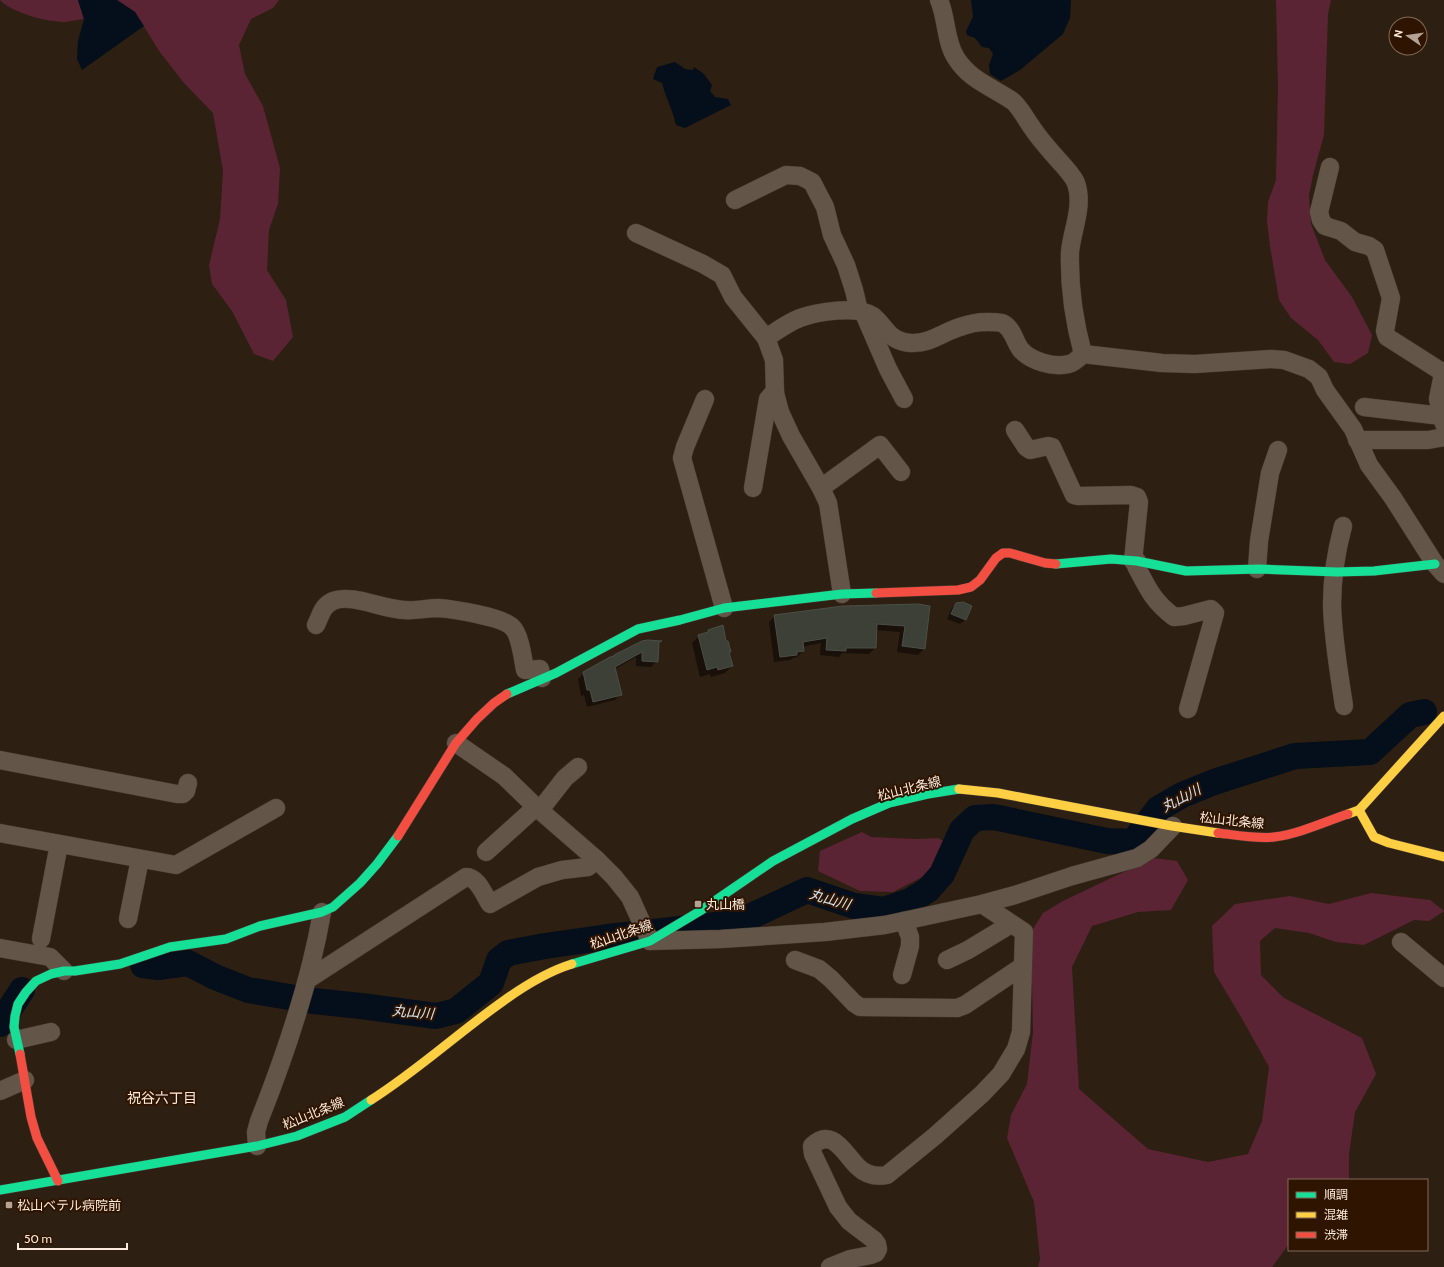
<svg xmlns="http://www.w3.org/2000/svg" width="1444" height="1267" font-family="Cabin,'Noto Sans JP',sans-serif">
	<rect width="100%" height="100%" fill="#2d1f11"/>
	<g fill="#5b2434">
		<path d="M0 0H78L84 19C77 20 71 21 65 22 47 22 12 13 0 0Z"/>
		<path d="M117 0H279L273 8 251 19 239 45 245 74 263 106 280 168 278 204 269 230 267 270 286 300 293 337 273 361 254 354 232 311 212 284 209 265 220 219 223 171 213 113 184 83 159 51 135 12Z"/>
		<path d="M1276 0H1331L1328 14 1324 135 1313 175 1309 196 1311 224 1325 260 1352 297 1372 335 1368 353 1350 364 1334 362 1318 340 1291 318 1279 300 1270 246 1267 222 1268 202 1276 180 1278 87Z"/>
		<path d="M862 832 871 837 916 839 938 838 954 846 926 875 893 892 860 891 818 871 820 851Z"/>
		<path d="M1153 858 1177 861 1188 880 1171 910 1138 912 1092 926 1072 967 1079 1089 1148 1149 1208 1162 1248 1154 1262 1121 1269 1067 1241 1017 1214 972 1212 926 1235 904 1290 896 1329 904 1371 893 1430 900 1444 911 1429 921 1414 920 1364 945 1336 942 1309 933 1275 928 1260 941 1261 975 1284 998 1362 1038 1376 1074 1355 1112 1349 1154V1180H1289V1244L1272 1267H1038L1040 1259 1034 1202 1007 1138 1011 1115 1027 1084 1033 1032 1032 980 1029 954 1031 932 1043 913 1063 901Z"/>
	</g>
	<g fill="#040f1b">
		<path d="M78 0H117L135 12 144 26 82 70 77 59 78 41 84 19Z"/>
		<path d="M971 0H1071V1L1070 18 1063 34 1020 70 1001 81 990 74 989 65 993 54 989 48 982 47 975 38 967 35 966 31 973 17Z"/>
		<path d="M675 62 685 69 693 70 694 67 704 74 712 85 710 91 715 97 728 99 731 105 685 128 676 125C673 111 666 98 662 83L653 79 657 67Z"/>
	</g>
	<g fill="#0007">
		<path d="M957 604 971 606 965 620 960 624 947 619 952 608Z"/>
		<path d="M918 605 924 649 918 655 897 652 900 632 875 630V648L869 654 842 653 839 657 820 655 821 643 802 647 803 651 797 657 793 658 790 660 774 662 769 622 775 616Z"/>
		<path d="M708 630 726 642 730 651 728 653 732 666 725 673 711 677 710 674 700 677 692 643 699 636 704 635Z"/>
		<path d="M659 642 658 643 657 661 651 667 636 666V657L615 669 621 694 615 700 587 707 584 695 581 696 578 679 584 673Z"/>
	</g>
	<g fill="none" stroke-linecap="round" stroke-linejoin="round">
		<g stroke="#040f1b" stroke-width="26">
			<path d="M143 965 158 967 188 963 215 977 248 990 313 1001 361 1006 436 1016 456 1011 491 983 499 960 508 953 545 946 608 937 725 924 745 919 807 890 854 906 884 910 910 901 928 890 942 874 962 830 975 818 994 817 1107 841 1133 842 1158 809 1182 795 1214 782 1295 756 1370 752 1410 715 1424 712"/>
			<path d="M0 1024 22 990"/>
		</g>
	</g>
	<g fill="#3c4037" stroke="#4a4f47">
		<path d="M963 602 972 606 966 620 951 614 956 603Z"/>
		<path d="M918 604 930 606 925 649 902 646 905 626 877 624 876 648H846V651L826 650 827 638 803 642 804 651 797 652V655L780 657 774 615 843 606Z"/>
		<path d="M723 625 726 641H728L731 652H729L733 666 718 670 717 667 707 670 698 635 708 632V630Z"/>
		<path d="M647 640 662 641 659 642 658 662 642 661V652L615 667 622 695 593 702 590 690H587L583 672 610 657 614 656V655L642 641Z"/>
	</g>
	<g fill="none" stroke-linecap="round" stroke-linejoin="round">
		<defs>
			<g id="street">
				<path d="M939 0C947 18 945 41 956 58 970 80 990 86 1011 100 1018 104 1026 119 1031 126 1040 140 1051 152 1062 164 1067 170 1073 176 1076 183 1084 206 1072 230 1070 252 1069 287 1074 321 1083 354"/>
				<path d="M1330 167 1319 212 1321 220 1325 226 1341 231 1355 242 1369 246 1375 250 1391 298 1385 331 1387 337 1439 370 1443 374 1438 399 1444 424"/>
				<path d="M735 200 786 175 800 176 812 182 825 207 832 235 846 265 854 290 859 311"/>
				<path d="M636 233 703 264 722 275 733 297 766 338"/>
				<path d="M865 316 888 369 904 399"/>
				<path d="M705 399 685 447 682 458 724 608"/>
				<path d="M1364 407 1442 416"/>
				<path d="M1015 430 1026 447 1030 450 1048 446 1052 447 1074 495 1078 496 1131 495 1137 497 1139 502 1133 561"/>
				<path d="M1357 440H1428L1444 437"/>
				<path d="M753 488 768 399 775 391"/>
				<path d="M821 488 880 445 901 472"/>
				<path d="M1343 526C1336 552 1332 578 1332 605 1333 639 1339 673 1344 706"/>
				<path d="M1137 561 1136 566C1148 589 1153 601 1174 617L1184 616 1211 609 1215 613 1188 709"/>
				<path d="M1257 569 1259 541 1270 473 1278 450"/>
				<path d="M842 594 828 503 821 488 791 436 780 412 775 393 774 360 766 338C777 331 787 323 800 318 816 312 858 305 873 316 888 329 888 341 911 343 930 344 943 332 960 327 968 324 978 322 987 322 991 322 997 322 1002 323 1013 328 1014 341 1021 350 1031 361 1053 368 1069 364 1074 363 1079 358 1083 354L1162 363 1195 364 1271 359 1284 360 1309 369 1319 377 1325 390 1353 429 1369 465 1393 498 1435 564 1444 574"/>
				<path d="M316 625C321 615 322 606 333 601 353 593 383 610 405 610 416 611 427 608 438 608 453 609 503 617 512 627 520 634 523 659 525 670L540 669 542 678"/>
				<path d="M456 743 504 776 536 807 597 860 614 877 630 897 650 941 721 939 825 932 885 925 982 904 1015 895 1072 876 1137 858 1151 849 1173 826"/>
				<path d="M0 760 177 794H183L186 791 188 783"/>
				<path d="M540 810 565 778 578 767"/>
				<path d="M0 833 176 865 276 808"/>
				<path d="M486 852 536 807"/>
				<path d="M128 919 140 859"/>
				<path d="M41 939 59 844"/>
				<path d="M1401 942 1444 978"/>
				<path d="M0 948 50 957 64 971"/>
				<path d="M795 960 819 969 831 979 854 1003 860 1007 957 1008 965 1005 1023 966"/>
				<path d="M947 960 968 950 1011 924"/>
				<path d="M902 975 910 946V937L904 921"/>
				<path d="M307 980 466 877C478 877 484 895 490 904L538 877 562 870 588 867 597 860"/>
				<path d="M16 1040 51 1032"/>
				<path d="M0 1091 25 1080"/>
				<path d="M257 1146 256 1132 259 1121C286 1053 310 983 322 912"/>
				<path d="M830 1267 850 1259 871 1255 876 1253 878 1249 877 1244 874 1240 849 1221 838 1207 813 1154 812 1146C833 1126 845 1155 858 1167 866 1175 876 1177 887 1175L935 1136 982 1094 1001 1074 1016 1049 1021 1032 1024 932 982 904"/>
			</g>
			<g id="fast">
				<path d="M1056 564 1111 559 1137 561 1186 571 1259 569 1337 572 1374 571 1435 564"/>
				<path d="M507 694 556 673 638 629 680 620 724 608 842 594 876 593"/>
				<path d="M572 964 650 941 700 911 773 861 852 819 889 803 928 794 959 789"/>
				<path d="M20 1054 14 1027 15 1016 18 1004 26 992 36 981 51 974 64 971H75L120 964 170 947 226 939 260 926 322 912 333 907 360 883 377 864 398 836"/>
				<path d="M0 1190 257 1146 297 1136 345 1117 371 1100"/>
			</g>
			<g id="slow">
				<path d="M959 789 998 793 1172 826 1218 833"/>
				<path d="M1359 810 1374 837 1389 843 1444 857"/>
				<path d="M1348 814 1359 810 1444 716"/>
				<path d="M371 1100C417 1071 458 1033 502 1002 524 986 546 972 572 964"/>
			</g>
			<g id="jam">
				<path d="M876 593 958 590 971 587 980 580 996 558 1003 553H1010L1045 563 1056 564"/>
				<path d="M1218 833C1236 835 1256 839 1274 837 1299 834 1324 822 1348 814"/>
				<path d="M398 836 456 743 477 719 494 703 507 694"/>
				<path d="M20 1054 31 1117 37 1138 58 1181"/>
			</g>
		</defs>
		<use href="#street" stroke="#473b32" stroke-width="19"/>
		<use href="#fast" stroke="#473b32" stroke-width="10"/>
		<use href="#slow" stroke="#473b32" stroke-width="10"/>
		<use href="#jam" stroke="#473b32" stroke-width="10"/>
		<use href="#street" stroke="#635649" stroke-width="18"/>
		<use href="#fast" stroke="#16e098" stroke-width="9"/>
		<use href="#slow" stroke="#ffcf43" stroke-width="9"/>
		<use href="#jam" stroke="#f24e42" stroke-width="9"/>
	</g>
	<g fill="#b4a395" stroke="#2f1500" stroke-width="1.5">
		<rect x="694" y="900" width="8" height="8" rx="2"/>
		<rect x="5" y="1201" width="8" height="8" rx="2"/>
	</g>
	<g text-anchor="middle" stroke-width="4" stroke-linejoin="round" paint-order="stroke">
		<g font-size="13" fill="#fceadc" stroke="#2f1500">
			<text transform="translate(909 788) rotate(-14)" y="5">松山北条線</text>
			<text transform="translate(1232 820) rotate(6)" y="5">松山北条線</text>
			<text transform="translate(621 934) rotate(-19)" y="5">松山北条線</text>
			<text transform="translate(313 1113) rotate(-22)" y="5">松山北条線</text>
		</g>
		<g font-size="13" fill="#fceadc" stroke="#2f1500" text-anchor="start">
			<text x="706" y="909">丸山橋</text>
			<text x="17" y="1210">松山ベテル病院前</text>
		</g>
		<g font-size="14" font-style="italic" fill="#d1e3f1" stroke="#2f1500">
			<text transform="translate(1181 798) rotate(-28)" y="5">丸山川</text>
			<text transform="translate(830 899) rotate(16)" y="5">丸山川</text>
			<text transform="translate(413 1012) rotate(5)" y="5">丸山川</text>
		</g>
		<g font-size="14" fill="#fceadc" stroke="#2f1500">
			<text x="162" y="1103">祝谷六丁目</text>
		</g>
	</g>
	<rect x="1288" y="1179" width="140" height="72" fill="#2f1500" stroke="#816a58"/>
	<rect x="1296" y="1192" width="20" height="6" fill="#16e098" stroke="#816a58"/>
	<text x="1324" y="1199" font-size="12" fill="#fceadc">順調</text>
	<rect x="1296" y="1212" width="20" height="6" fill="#ffcf43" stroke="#816a58"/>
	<text x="1324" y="1219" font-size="12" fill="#fceadc">混雑</text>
	<rect x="1296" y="1232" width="20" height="6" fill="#f24e42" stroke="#816a58"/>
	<text x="1324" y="1239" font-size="12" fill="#fceadc">渋滞</text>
	<g transform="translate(1408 36) rotate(283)"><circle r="19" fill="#2f1500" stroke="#816a58"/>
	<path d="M0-3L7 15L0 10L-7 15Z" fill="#b4a395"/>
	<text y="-6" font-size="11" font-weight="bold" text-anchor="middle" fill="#fceadc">N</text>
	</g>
	<path d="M18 1243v6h109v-6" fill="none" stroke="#fceadc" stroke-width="2"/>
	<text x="24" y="1243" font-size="12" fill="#fceadc" stroke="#2f1500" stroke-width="3" paint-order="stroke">50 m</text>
</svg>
